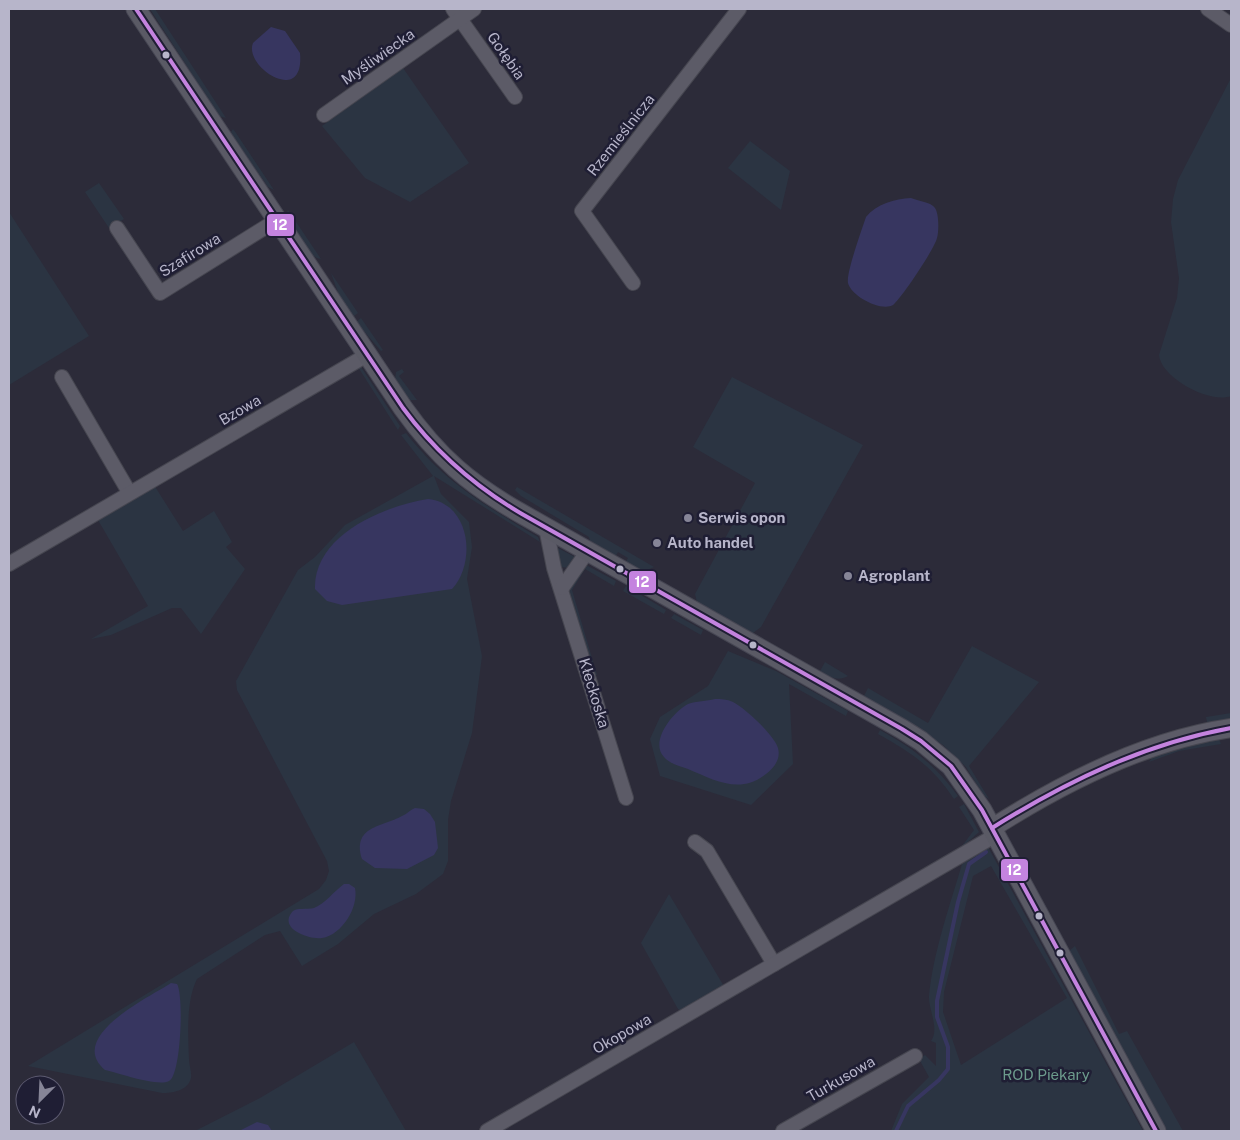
<svg xmlns="http://www.w3.org/2000/svg" width="1240" height="1140" font-family="'Public Sans',sans-serif">
	<rect width="100%" height="100%" fill="#2c2b39"/>
	<g fill="#2b3442" fill-rule="evenodd">
		<path d="M150 9H155L226 118 219 116Z"/>
		<path d="M403 68 469 163 410 202 365 178 322 126Z"/>
		<path d="M1231 78V396C1210 404 1161 378 1159 355L1177 298 1179 278 1171 222 1173 199 1178 180Z"/>
		<path d="M233 129 236 133 274 190 268 187 232 135 231 132Z"/>
		<path d="M750 141 790 171 781 210 728 168Z"/>
		<path d="M99 183 124 219 109 228 85 192Z"/>
		<path d="M288 210 321 259C306 258 293 225 287 212Z"/>
		<path d="M9 212 89 336 9 385Z"/>
		<path d="M331 273 358 313 354 316 340 298Z"/>
		<path d="M361 318 383 350 381 351 356 322Z"/>
		<path d="M358 367H361L400 426 398 430Z"/>
		<path d="M402 369 404 372 399 376 417 400H410L395 380 396 372Z"/>
		<path d="M732 377 863 445 761 627 753 633 697 602 695 594 755 483 693 447Z"/>
		<path d="M406 433C445 483 485 505 538 537L540 542 434 476 441 494 469 522 472 547 467 579 482 656 472 733 451 801 448 820V861L443 874 416 894 374 914 338 944 302 966 280 931 265 935 197 979C186 1001 188 1034 189 1059 189 1065 192 1073 191 1078 188 1091 172 1093 162 1093L28 1066 319 889 326 880 329 871 327 861 237 690 236 681 298 570 315 557 345 525 433 476 401 435Z"/>
		<path d="M154 485 183 531 214 511 232 542 226 547 245 569 201 634 181 608H172L111 635 91 639 148 606 98 520Z"/>
		<path d="M517 487 654 567 645 571 625 563 628 558 618 552 615 557 590 541 589 537 521 496 515 490Z"/>
		<path d="M556 547 575 557 576 560 571 568 560 567Z"/>
		<path d="M586 565 616 581 614 586 585 569 572 590 597 675H595L567 587Z"/>
		<path d="M626 586 666 610 664 614 623 591Z"/>
		<path d="M674 614 703 630 701 635 671 618Z"/>
		<path d="M972 646 1039 682 969 766 989 799 983 795 966 767 943 745 864 696 868 688 928 723Z"/>
		<path d="M728 651 776 671 848 711 846 716 789 684 793 764 751 805 660 776 650 739 660 717 708 686Z"/>
		<path d="M825 662 848 676C837 682 830 677 820 671Z"/>
		<path d="M1231 713V720L1209 724 1207 722 1206 717Z"/>
		<path d="M880 730C913 748 936 766 958 796L954 799C932 766 912 753 878 734Z"/>
		<path d="M1219 739 1221 744 1179 751 1149 762C1161 743 1199 743 1219 739Z"/>
		<path d="M964 804 979 832 959 850 974 830 959 807Z"/>
		<path d="M988 847 1143 1131H891L902 1104 929 1077 919 1059 925 1055 936 1066V1043L931 1041C940 1029 928 1009 929 996 933 953 950 905 962 864ZM991 866 1067 998 961 1065 943 1012 944 992 973 876Z"/>
		<path d="M669 894 725 988 682 1011 678 1009 641 943Z"/>
		<path d="M1075 946 1119 1034 1127 1031 1183 1131H1167L1069 951Z"/>
		<path d="M354 1042 406 1131H195L260 1098Z"/>
	</g>
	<g fill="#373660">
		<path d="M271 27 285 31 300 53C305 107 243 67 253 43Z"/>
		<path d="M911 198C918 201 931 202 935 208 939 214 939 231 937 238 935 248 901 299 893 305 881 312 851 296 848 283 846 273 862 229 866 217 876 204 895 199 911 198Z"/>
		<path d="M428 499C470 503 477 562 452 589L342 605 327 601 315 589C313 536 383 506 428 499Z"/>
		<path d="M715 699C721 699 727 699 733 702 745 708 775 736 778 748 781 759 774 768 766 774 740 795 714 780 688 769 680 766 670 764 664 757 649 741 674 711 688 704 696 701 707 701 715 699Z"/>
		<path d="M415 808 424 809 430 814 435 822 438 848 434 855 407 869 375 868 362 859C352 826 382 827 402 816 407 814 410 810 415 808Z"/>
		<path d="M344 884H349L355 888C359 907 342 935 322 938 310 940 278 929 292 912 296 907 307 910 314 908 325 904 334 891 344 884Z"/>
		<path d="M171 983 177 984C184 995 181 1076 169 1081 157 1087 119 1073 105 1070 66 1037 148 998 171 983Z"/>
		<path d="M257 1122 268 1125 272 1131H239Z"/>
	</g>
	<g fill="none" stroke-linecap="round" stroke-linejoin="round">
		<path stroke="#373660" stroke-width="4" d="M896 1131 908 1106 939 1080 948 1069V1047L937 1017V1001L958 902 969 864 986 852"/>
		<defs>
			<g id="minor">
				<path d="M453 9 515 97"/>
				<path d="M1208 9 1231 25"/>
				<path d="M324 115 474 9"/>
				<path d="M117 228 160 293 277 220"/>
				<path d="M633 283 582 211 739 9"/>
				<path d="M62 377 129 492"/>
				<path d="M546 528 554 568 626 798"/>
				<path d="M9 564 367 355"/>
				<path d="M562 588 587 552"/>
				<path d="M695 842 707 851 774 964"/>
				<path d="M487 1131 996 835"/>
				<path d="M783 1131 915 1056"/>
			</g>
			<path id="tertiary" d="M992 828C1064 782 1147 740 1231 728"/>
			<path id="secondary" d="M136 9 403 408C438 457 469 484 522 514L902 729 921 741 951 766 982 810 1156 1131"/>
		</defs>
		<use href="#minor" stroke="#464650" stroke-width="16"/>
		<use href="#tertiary" stroke="#464650" stroke-width="20"/>
		<use href="#secondary" stroke="#464653" stroke-width="21"/>
		<use href="#minor" stroke="#5c5b67" stroke-width="14"/>
		<use href="#tertiary" stroke="#5c5b67" stroke-width="18"/>
		<use href="#secondary" stroke="#5a5a65" stroke-width="19"/>
		<defs>
			<g id="bus-1">
				<path d="M136 9 403 408C436 453 474 486 522 514L902 729 921 741 951 766 982 810 1156 1131"/>
				<path d="M992 828C1067 781 1144 744 1231 728"/>
			</g>
		</defs>
		<use href="#bus-1" stroke="#1f1e34" stroke-width="8"/>
		<use href="#bus-1" stroke="#c483df" stroke-width="4"/>
	</g>
	<g fill="#b7b5ca" stroke="#1f1e34" stroke-width="2">
		<circle cx="166" cy="55" r="4.5"/>
		<circle cx="620" cy="569" r="4.5"/>
		<circle cx="753" cy="645" r="4.5"/>
		<circle cx="1039" cy="916" r="4.5"/>
		<circle cx="1060" cy="953" r="4.5"/>
	</g>
	<g fill="#868597" stroke="#1f1e34" stroke-width="2">
		<circle cx="688" cy="518" r="5"/>
		<circle cx="657" cy="543" r="5"/>
		<circle cx="848" cy="576" r="5"/>
	</g>
	<g text-anchor="middle" stroke-width="5" stroke-linejoin="round" paint-order="stroke">
		<g font-size="15" fill="#b7b5ca" stroke="#1f1e34">
			<text transform="translate(506 56) rotate(55)" y="5">Gołębia</text>
			<text transform="translate(378 57) rotate(-35)" y="5">Myśliwiecka</text>
			<text transform="translate(621 135) rotate(-52)" y="5">Rzemieślnicza</text>
			<text transform="translate(190 255) rotate(-32)" y="5">Szafirowa</text>
			<text transform="translate(240 410) rotate(-30)" y="5">Bzowa</text>
			<text transform="translate(594 693) rotate(73)" y="5">Kłeckoska</text>
			<text transform="translate(622 1034) rotate(-30)" y="5">Okopowa</text>
			<text transform="translate(841 1079) rotate(-30)" y="5">Turkusowa</text>
		</g>
		<g font-size="15" font-weight="bold" fill="#b7b5ca" stroke="#1f1e34" text-anchor="start">
			<text x="698" y="523">Serwis opon</text>
			<text x="667" y="548">Auto handel</text>
			<text x="858" y="581">Agroplant</text>
		</g>
		<g font-size="15" fill="#6c9a8c" stroke="#1f1e34">
			<text x="1046" y="1080">ROD Piekary</text>
		</g>
	</g>
	<g stroke="#1f1e34" stroke-width="2">
		<rect x="266" y="213" width="29" height="24" rx="5" fill="#c483df"/>
		<rect x="628" y="570" width="29" height="24" rx="5" fill="#c483df"/>
		<rect x="1000" y="858" width="29" height="24" rx="5" fill="#c483df"/>
	</g>
	<g font-size="14" text-anchor="middle" font-weight="bold" fill="#fff">
		<text x="280" y="230">12</text>
		<text x="642" y="587">12</text>
		<text x="1014" y="875">12</text>
	</g>
	<rect width="1240" height="1140" fill="none" stroke="#b7b5ca" stroke-width="20"/>
	<g transform="translate(40 1100) rotate(204)"><circle r="24" fill="#1f1e34" stroke="#5c5a70"/>
	<path d="M0-4L9 19L0 12L-9 19Z" fill="#868597"/>
	<text y="-8" font-size="14" font-weight="bold" text-anchor="middle" fill="#b7b5ca">N</text>
	</g>
</svg>
